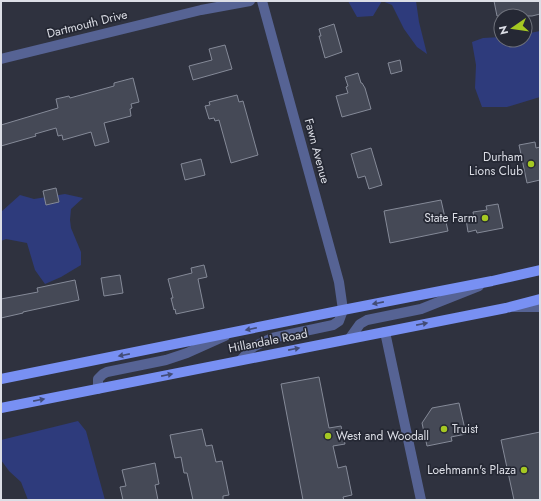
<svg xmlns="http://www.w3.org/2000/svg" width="541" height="501" font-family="Jost,sans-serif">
	<rect width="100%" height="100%" fill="#2f323f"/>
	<g fill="#2e3b7c">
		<path d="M348 1H416L419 22 427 54 417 47 404 29 392 5 382 1 373 16 357 17Z"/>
		<path d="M540 31V97L507 107H482L475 88 476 65 472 42 483 38 501 37V40H525V34Z"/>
		<path d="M65 194 83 198 71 209 70 220 71 228 81 252V265L61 277 45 284 35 270 27 243 6 239 1 241V212L20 195 34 199Z"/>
		<path d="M78 421 86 431 105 500H28L21 482 9 471 1 460V440Z"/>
	</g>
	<g fill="#454956" stroke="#858a98">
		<path d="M494 1H540V14L532 16H497Z"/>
		<path d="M334 24 342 52 325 58 319 36H321L319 29Z"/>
		<path d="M225 45 232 69 193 80 189 66 212 60 209 49Z"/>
		<path d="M400 60 402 71 391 74 388 63Z"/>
		<path d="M358 73 361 83H362L365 88 371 109 342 117 336 96 348 93 346 87 348 86 345 77Z"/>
		<path d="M133 78 139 102 131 104 132 108 130 109 131 116 104 123 109 142 95 146 91 132 63 140 62 135 58 136 56 128 35 134 36 136 1 146V125L58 108 56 99 69 96 70 98 114 86V83Z"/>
		<path d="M237 95 239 102 243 101 258 155 231 163 219 120 215 121 214 118 209 119 205 106 210 105 209 102Z"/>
		<path d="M535 142 536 148 540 147V180L527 183 519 145Z"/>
		<path d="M371 148 382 185 369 189 365 176 358 178 351 154Z"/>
		<path d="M201 159 205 175 185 180 181 164Z"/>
		<path d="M56 188 59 202 46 205 43 191Z"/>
		<path d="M441 200 448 231 390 243 384 211Z"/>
		<path d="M498 204 503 228 477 233 476 230 468 232 466 219 474 217 473 212 487 210 486 206Z"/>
		<path d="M204 265 207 277 198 279 204 308 176 314 175 309 174 310 171 298H173L168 279 192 273 191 268Z"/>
		<path d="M120 275 123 293 104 296 101 278Z"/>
		<path d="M75 280 79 300 23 312V313L1 318V299L38 292 37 288Z"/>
		<path d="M319 377 329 428 341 426 345 444 333 446 338 468 346 466 352 495 343 497 344 500H303L281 384Z"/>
		<path d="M459 403 466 434 451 437 452 441 427 446 422 423 432 408Z"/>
		<path d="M202 429 206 446 212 445 216 462 222 461 229 495 223 496V500H193L187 473H184L181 457 175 458 170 435Z"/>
		<path d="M540 432V500H514L501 440Z"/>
		<path d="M155 463 159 484 155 485 158 500H123L120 487 126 486 122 470Z"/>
	</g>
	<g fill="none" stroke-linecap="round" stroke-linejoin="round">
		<g stroke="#566394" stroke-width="10">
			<path d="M1 59 201 10 250 1"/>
			<path d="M514 307H540"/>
			<path d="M385 332 421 500"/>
			<path d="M350 338 360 324 367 320 421 309 479 286"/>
			<path d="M241 360 253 347 272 338 333 325 339 321 343 310 339 282 262 1"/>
			<path d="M98 389V379L103 374 107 372 166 360 187 353 225 336"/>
		</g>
		<g stroke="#7890f3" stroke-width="10">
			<path d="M1 379 343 310 492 281 540 270"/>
			<path d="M1 408 506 308 540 299"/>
		</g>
	</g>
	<defs><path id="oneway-solid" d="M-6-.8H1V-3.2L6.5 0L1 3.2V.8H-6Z"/></defs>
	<g fill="#424c77">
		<use href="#oneway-solid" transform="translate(378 303) rotate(169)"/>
		<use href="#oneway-solid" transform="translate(422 324) rotate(-11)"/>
		<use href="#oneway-solid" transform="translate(251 329) rotate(168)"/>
		<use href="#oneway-solid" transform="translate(294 349) rotate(-11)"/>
		<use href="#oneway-solid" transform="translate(124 355) rotate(169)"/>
		<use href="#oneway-solid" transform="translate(167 375) rotate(-11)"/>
		<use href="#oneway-solid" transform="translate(39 400) rotate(-11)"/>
	</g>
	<g fill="#a5c822" stroke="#252834" stroke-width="1.5">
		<circle cx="531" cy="164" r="4"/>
		<circle cx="485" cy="218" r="4"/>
		<circle cx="444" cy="429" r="4"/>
		<circle cx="328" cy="436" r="4"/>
		<circle cx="524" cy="470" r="4"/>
	</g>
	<g text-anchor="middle" stroke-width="3.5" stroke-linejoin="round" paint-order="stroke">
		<g font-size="12" fill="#dcdee6" stroke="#252834">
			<text transform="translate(87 24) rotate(-14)" y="4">Dartmouth Drive</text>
			<text transform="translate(317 151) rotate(75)" y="4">Fawn Avenue</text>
			<text transform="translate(268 341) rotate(-11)" y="4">Hillandale Road</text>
		</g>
		<g font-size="12" fill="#dcdee6" stroke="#252834" text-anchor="end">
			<text x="523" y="161">Durham<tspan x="523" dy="14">Lions Club</tspan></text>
			<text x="477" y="222">State Farm</text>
			<text x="452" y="433" text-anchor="start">Truist</text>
			<text x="336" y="440" text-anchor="start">West and Woodall</text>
			<text x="516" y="474">Loehmann's Plaza</text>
		</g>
	</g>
	<rect width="541" height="501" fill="none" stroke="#dcdee6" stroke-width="4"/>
	<g transform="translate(513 28) rotate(257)"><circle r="19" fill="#252834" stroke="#6e717b"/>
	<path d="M0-3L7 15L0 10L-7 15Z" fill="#a5c822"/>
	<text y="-6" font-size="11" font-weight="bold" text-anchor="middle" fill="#dcdee6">N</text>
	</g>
</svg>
